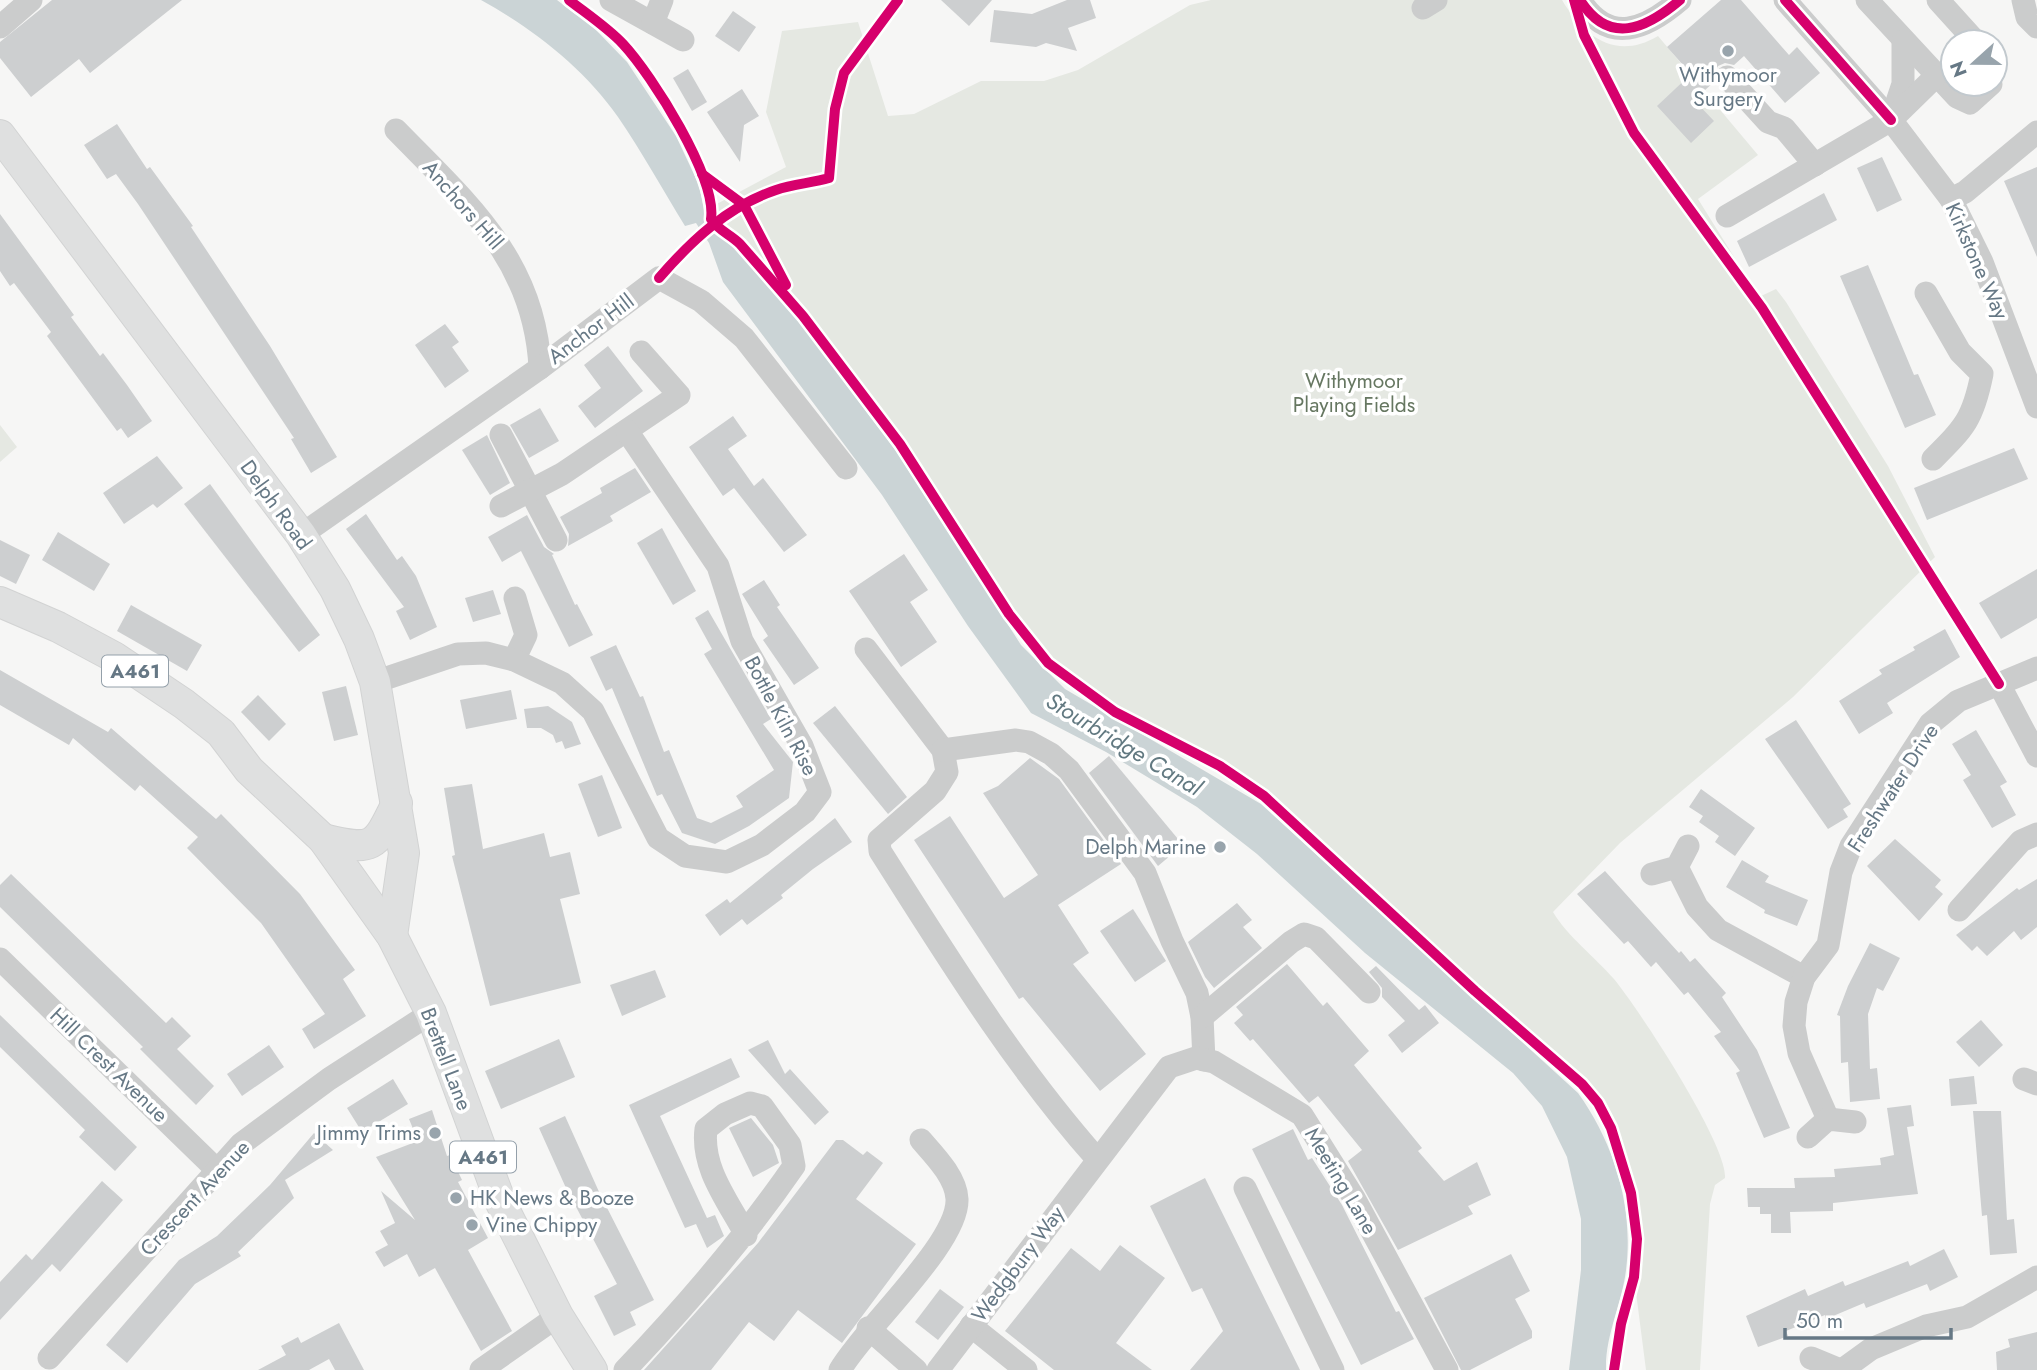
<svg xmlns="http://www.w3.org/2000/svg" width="2037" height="1370" font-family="Jost,sans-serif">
	<rect width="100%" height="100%" fill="#f6f6f5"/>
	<g fill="#e5e8e2">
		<path d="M1211 0H1562C1584 37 1616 61 1658 36L1758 155 1698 199 1759 297 1776 289 1786 302 1888 466 1935 557 1793 697 1620 843 1553 912C1567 936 1595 957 1614 979 1638 1008 1728 1145 1725 1178L1715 1185 1710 1204 1700 1370H1646L1634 1277 1637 1239 1631 1193 1611 1128 1598 1103 1582 1084 1475 991 1264 796 1220 766 1115 712 1048 663 1009 614 900 444 803 316 740 245C730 234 719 231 711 219L713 206 786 167 766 112 782 31 858 22 888 116 914 114 981 81H1044L1078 70 1190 5Z"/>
		<path d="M0 425 17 447 0 462Z"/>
	</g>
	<path fill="#cbd4d6" d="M481 0H557L596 30 627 62 676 136 699 185 705 215 718 235 738 247 793 314 896 451 1021 645 1065 689 1261 804 1578 1093C1614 1143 1634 1207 1626 1270 1622 1304 1605 1335 1606 1370H1569L1581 1270V1219L1567 1157 1542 1106 1513 1073 1365 953 1257 854 1197 807 1106 752 1031 713 968 626 882 495 723 282 709 243 696 223 685 226C663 190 642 152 618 117 584 68 532 28 481 0Z"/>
	<g fill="#cdcfd0">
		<path d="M52 0H182L90 73 79 59 31 97 0 58V42Z"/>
		<path d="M941 0H992L969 26Z"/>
		<path d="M1067 0H1090L1096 18 1068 28 1077 51 1046 43 1036 47 990 42 994 10 1032 14Z"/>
		<path d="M1721 0H1741L1789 55 1797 47 1820 73 1785 103 1744 56 1734 65 1725 63 1718 66 1714 73V82L1694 100 1714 121 1691 143 1657 106 1691 74 1667 47Z"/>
		<path d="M733 11 756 27 739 52 715 36Z"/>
		<path d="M688 69 707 102 692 111 673 78Z"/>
		<path d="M742 89 759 116 744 125 740 162 707 112Z"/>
		<path d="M117 124 147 169 150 167 193 226 191 227 270 346 337 457 311 473 291 439 294 438 138 204 116 174 107 179 84 145Z"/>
		<path d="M1882 157 1902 200 1877 212 1857 168Z"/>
		<path d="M2037 167V257L2004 181Z"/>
		<path d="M1824 193 1837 220 1749 267 1737 241Z"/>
		<path d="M0 214 74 315 71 317 100 356 103 353 127 385 152 421 128 438 121 428 117 431 47 336 51 332 14 283 10 286 0 271Z"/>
		<path d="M1868 265 1914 375 1918 374 1936 415 1905 428 1840 276Z"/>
		<path d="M445 324 459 342 452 347 469 371 445 388 415 345Z"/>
		<path d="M608 346 643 391 595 428 578 406 601 388 584 365Z"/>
		<path d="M540 408 559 441 529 458 510 425Z"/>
		<path d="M733 416 747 436 728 449 754 486 763 478 807 535 784 552 734 488 723 496 689 447Z"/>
		<path d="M487 435 510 483 490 495 462 450Z"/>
		<path d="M2014 448 2028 479 1927 520 1914 488Z"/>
		<path d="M157 456 183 488 157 508 153 504 124 524 103 493Z"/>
		<path d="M635 468 651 492 610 516 613 521 568 546 569 534 560 517 602 493 600 488Z"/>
		<path d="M210 484 320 635 299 652 184 504Z"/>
		<path d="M366 514 397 560 402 556 416 576 437 627 410 640 396 611 404 607 346 529Z"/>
		<path d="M527 515 544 547 554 554 552 555 575 605 577 604 593 635 569 647 521 551 502 562 488 537Z"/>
		<path d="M662 528 696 591 673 605 637 543Z"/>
		<path d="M58 532 110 564 94 591 42 560Z"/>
		<path d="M0 540 30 555 16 584 0 576Z"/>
		<path d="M904 554 928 590 910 602 937 642 901 667 849 591Z"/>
		<path d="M2037 569V618L2001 639 1979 603Z"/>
		<path d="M764 580 780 605 777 607 819 668 794 685 763 640 768 636 742 594Z"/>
		<path d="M493 590 501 614 473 622 465 598Z"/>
		<path d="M131 605 202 645 187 671 117 631Z"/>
		<path d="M708 610 771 719 763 724 793 762 789 798 749 826 715 844 682 833 662 794 657 796 612 688 606 691 590 657 616 645 640 697 643 696 664 752 669 750 697 818 711 823 743 807 736 796 774 770 704 654 712 649 695 618Z"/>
		<path d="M1945 629 1960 657 1887 703 1893 713 1859 734 1839 701 1882 674 1879 670 1915 650 1913 647Z"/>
		<path d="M0 670 108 732 111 728 216 819 221 814 300 894 355 970 343 979 366 1016 314 1049 302 1029 325 1014 261 923 187 848 198 837 140 785 135 791 73 738 69 745 0 705Z"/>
		<path d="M346 686 358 735 334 741 322 692Z"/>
		<path d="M511 690 517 719 466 729 460 700Z"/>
		<path d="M258 695 286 724 269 741 241 712Z"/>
		<path d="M548 706 572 722 581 744 565 749 562 741 556 743 553 735 541 728H527L524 709Z"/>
		<path d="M835 706 907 797 888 814 813 723Z"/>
		<path d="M1796 720 1851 804 1843 809 1848 817 1828 829 1765 739Z"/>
		<path d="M1976 730 2007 782 2000 786 2016 815 1992 828 1963 780 1971 775 1952 744Z"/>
		<path d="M1109 756 1183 845 1158 866 1089 773Z"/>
		<path d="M1030 758 1059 779 1121 864 1058 905 1089 953 1073 964 1146 1054 1100 1091 1023 997 1019 999 914 840 950 816 1004 898 1038 875 983 793 998 786Z"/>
		<path d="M602 775 622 828 598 837 578 784Z"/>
		<path d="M472 784 483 849 544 833 550 857 570 852 580 894 560 899 581 983 490 1006 452 856 455 855 444 788Z"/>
		<path d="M1701 789 1755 828 1735 856 1715 842 1719 836 1699 822 1703 816 1689 807Z"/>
		<path d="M835 818 852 842 813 869 781 895 783 898 747 925 742 919 720 936 705 915 727 899 730 903Z"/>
		<path d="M1895 839 1941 880 1935 887 1943 894 1919 921 1867 866Z"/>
		<path d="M1742 860 1769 876 1765 882 1808 900 1797 926 1764 913 1765 910 1726 887Z"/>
		<path d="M1605 871 1679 953 1681 951 1690 962 1695 958 1726 993 1722 997 1757 1050 1790 1128 1764 1138 1736 1073 1740 1071 1714 1036 1721 1032 1688 992 1684 995 1656 962 1651 967 1628 941 1624 944 1577 894Z"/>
		<path d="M11 874 166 1023 172 1017 191 1036 177 1049 214 1086 196 1105 140 1049 143 1047 0 907V885Z"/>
		<path d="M2037 879V927L2021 940 2014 931 1987 956 1977 946 1972 951 1956 935 2017 888 2019 890Z"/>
		<path d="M1237 903 1252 920 1243 927 1262 948 1214 988 1205 977 1188 942Z"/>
		<path d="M1133 909 1166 961 1135 982 1100 931Z"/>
		<path d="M1870 943 1900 958 1883 991 1877 988 1868 1014 1870 1069 1877 1068 1880 1099 1850 1102 1848 1062 1841 1063 1840 1016 1837 1015 1848 986Z"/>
		<path d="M1287 964 1323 1006 1327 1002 1369 1051 1354 1065 1422 1148 1418 1151 1444 1181 1477 1162 1491 1195 1468 1206 1473 1214 1398 1250 1348 1161 1362 1150 1318 1096 1309 1103 1253 1039 1250 1041 1234 1023 1243 1015 1236 1007Z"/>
		<path d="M1376 966 1419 1010 1425 1005 1439 1023 1402 1053 1388 1035 1405 1021 1382 997V988L1369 972Z"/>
		<path d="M655 970 666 997 622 1016 610 985Z"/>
		<path d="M0 1015 137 1147 115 1171 79 1137 85 1130 0 1047Z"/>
		<path d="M1981 1020 2003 1045 1979 1067 1956 1042Z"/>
		<path d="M559 1039 575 1077 501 1109 485 1071Z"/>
		<path d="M768 1040 785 1074 790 1069 829 1112 815 1125 748 1050Z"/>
		<path d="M269 1045 284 1067 242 1096 227 1074Z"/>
		<path d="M731 1058 740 1077 660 1116 707 1218 715 1215 724 1236 707 1248 696 1224 685 1228 629 1105Z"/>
		<path d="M1974 1076 1977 1104 1951 1106 1949 1079Z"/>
		<path d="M393 1079 408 1104 362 1132 347 1108Z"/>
		<path d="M1911 1105 1914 1126 1907 1127 1918 1194 1833 1203V1211L1790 1212 1791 1233H1771V1214H1760V1207H1748L1747 1188H1795L1794 1178 1835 1177 1834 1169 1881 1165 1880 1158 1894 1155 1887 1108Z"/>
		<path d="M432 1110 447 1156 450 1155 462 1180 458 1182 488 1238 468 1250 512 1331 481 1351 435 1268 419 1277 407 1254 384 1267 375 1252 388 1245 380 1231 395 1223 381 1191 415 1220 376 1157 418 1141 409 1119Z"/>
		<path d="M1973 1111H2001L2007 1220 2014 1219 2017 1253 1990 1255 1987 1215 1982 1216Z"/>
		<path d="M565 1116 600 1194 654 1300 630 1312 636 1325 614 1336 594 1296 617 1284 566 1188 539 1128Z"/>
		<path d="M751 1118 773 1145 779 1163 753 1177 729 1128Z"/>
		<path d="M1293 1129 1308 1160 1312 1158 1342 1205 1396 1312 1399 1311 1414 1339 1361 1365 1252 1149Z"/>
		<path d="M314 1133 333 1150 285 1180 294 1198 238 1252 241 1256 195 1284 127 1363 106 1345 179 1260 217 1236 270 1185Z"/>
		<path d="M836 1140H843L863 1155 867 1151 883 1163 856 1199 916 1244 842 1343 798 1310 774 1341 749 1322 711 1370H644L758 1243Z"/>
		<path d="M1205 1178 1300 1370H1190L1223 1331 1202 1288 1192 1292 1150 1206Z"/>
		<path d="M102 1181 123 1200 60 1272 52 1264 0 1320V1282L26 1254 32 1260Z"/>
		<path d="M1120 1245 1165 1278 1116 1343 1152 1370H1054L1005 1331 1071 1248 1100 1271Z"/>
		<path d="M1944 1249 1958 1277 1930 1291 1927 1284 1866 1308 1864 1303 1826 1319 1825 1315 1786 1331 1788 1336 1758 1347 1746 1316 1805 1289 1808 1296 1843 1281 1845 1286 1908 1261 1910 1266Z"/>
		<path d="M1511 1254 1530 1291 1515 1299 1532 1331V1338L1470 1370H1461L1424 1298Z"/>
		<path d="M940 1289 964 1307 938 1340 915 1322Z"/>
		<path d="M339 1323 364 1370H335L329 1359 309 1370H258L286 1355 281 1346 298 1337 301 1343Z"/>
		<path d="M2037 1332V1370H1997L1996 1352 2010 1347 2008 1339Z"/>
	</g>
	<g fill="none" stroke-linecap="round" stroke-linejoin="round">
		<defs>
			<g id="major">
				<path d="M0 135 301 535 335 589 359 639 375 682 404 853 392 936"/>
				<path d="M0 602 58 627 114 657 184 704 221 733 249 770 323 839 392 936 431 1013 501 1203 558 1316 592 1370"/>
				<path d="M323 839C373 851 375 849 397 803"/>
			</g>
		</defs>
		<use href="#major" stroke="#d2d3d3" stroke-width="32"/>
		<g stroke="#cbcccc" stroke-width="23">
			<path d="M611 0 683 40"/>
			<path d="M1580 0C1609 46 1646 29 1680 0"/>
			<path d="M1785 0 1891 120 1951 199 1982 262 2037 407"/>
			<path d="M1867 0 1957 97 1970 103 1991 84"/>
			<path d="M1938 0 1976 42"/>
			<path d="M2023 0 2027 17 2037 27"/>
			<path d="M1423 8 1436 0"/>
			<path d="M653 23 662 0"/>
			<path d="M0 27 31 0"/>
			<path d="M1727 77 1768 122 1784 128 1815 165"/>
			<path d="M1892 117 1903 84V41"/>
			<path d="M396 130C466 202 535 260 540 368"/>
			<path d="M1951 199 1965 192 2037 132"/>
			<path d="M1727 216 1891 120 1935 77"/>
			<path d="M1926 293 1960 352 1982 374C1973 419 1965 427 1933 459"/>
			<path d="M501 435 556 540"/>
			<path d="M501 506 562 474 679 395 641 352"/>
			<path d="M301 535 540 368 659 278 701 301 744 338 846 468"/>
			<path d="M866 649 943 750 947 772 935 791 879 840 880 851C948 958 1013 1064 1097 1159"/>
			<path d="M514 660 526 635 515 598"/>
			<path d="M375 682 458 654 486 653 514 660 562 683 593 711 658 838 685 856 727 862 762 845 805 812 820 792 802 746 742 641 718 566 627 431"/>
			<path d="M1999 684 2037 756"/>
			<path d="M943 750 1016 740 1029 742 1051 754 1069 770 1145 873 1172 941 1197 993 1202 1017 1204 1060"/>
			<path d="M1677 867 1697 907 1718 930 1804 977"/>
			<path d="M1652 874 1677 867 1688 846"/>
			<path d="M1959 910 2021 841 2037 834"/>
			<path d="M0 959 218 1171"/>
			<path d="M1202 1017 1291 942 1304 934 1316 938 1369 992"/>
			<path d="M2024 1079 2037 1084"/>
			<path d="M1828 1119 1799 1053 1794 1026 1796 1002 1804 977 1828 945 1841 872 1851 846 1930 724 1958 701 2037 668"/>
			<path d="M1808 1137 1828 1119 1855 1122"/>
			<path d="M1245 1188 1333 1370"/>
			<path d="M971 1326 1026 1370"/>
			<path d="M868 1328 916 1370"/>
			<path d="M49 1358 241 1144 329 1079 431 1013"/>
			<path d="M1811 1358 1840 1370"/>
			<path d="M481 1370 558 1316"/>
			<path d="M625 1370C687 1305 743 1240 794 1166L790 1145 762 1106 750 1103 725 1114 706 1129C701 1168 728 1201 746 1235"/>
			<path d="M840 1370C865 1327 959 1243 957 1199 956 1177 934 1155 921 1140"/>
			<path d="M938 1370 1169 1067 1196 1058 1214 1062 1302 1115 1354 1198 1447 1370"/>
			<path d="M1842 1370 1871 1349 1926 1326 1967 1317 2037 1277"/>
		</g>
		<use href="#major" stroke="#dfe0e0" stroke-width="30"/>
		<defs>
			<g id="cycleway">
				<path d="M569 0C587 14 608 28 623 44 652 75 717 178 711 219 719 231 730 234 740 244L803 316 900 444 1009 614 1048 663 1115 712 1220 766 1264 796 1475 991 1582 1084 1598 1103 1611 1128 1631 1193 1637 1239 1634 1277 1621 1324 1614 1370"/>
				<path d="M1574 0 1584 35 1634 133 1762 308 1999 684"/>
				<path d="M1580 0C1609 46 1646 29 1680 0"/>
				<path d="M1785 0 1891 120"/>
				<path d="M702 174 744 205 786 285"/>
				<path d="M659 278C691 241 728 206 776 190 793 184 812 183 829 178L835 109 844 73 898 0"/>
			</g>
		</defs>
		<use href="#cycleway" stroke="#fff" stroke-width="15"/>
		<use href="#cycleway" stroke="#d6006c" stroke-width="10"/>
	</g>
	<g fill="#98a4ac" stroke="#fff" stroke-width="2.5">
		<circle cx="1728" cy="51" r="7"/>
		<circle cx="1220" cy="847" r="7"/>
		<circle cx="435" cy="1133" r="7"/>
		<circle cx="456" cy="1198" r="7"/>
		<circle cx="472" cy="1225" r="7"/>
	</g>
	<g text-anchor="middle" stroke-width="7" stroke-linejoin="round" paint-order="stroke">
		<g fill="#fff" stroke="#94a0aa" stroke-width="2">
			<rect x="102" y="655.5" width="66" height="31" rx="5"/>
			<rect x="450" y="1141.5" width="66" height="31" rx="5"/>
		</g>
		<g font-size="19" font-weight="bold" fill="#667885">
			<text x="135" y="678">A461</text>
			<text x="483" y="1164">A461</text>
		</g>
		<g font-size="21" fill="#667885" stroke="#fff" text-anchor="end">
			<text x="1728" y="82" text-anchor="middle">Withymoor<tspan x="1728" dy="24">Surgery</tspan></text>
			<text x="1206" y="854">Delph Marine</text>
			<text x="421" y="1140">Jimmy Trims</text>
			<text x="470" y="1205" text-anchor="start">HK News &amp; Booze</text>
			<text x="486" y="1232" text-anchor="start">Vine Chippy</text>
		</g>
		<g font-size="21" fill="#667885" stroke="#fff">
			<text transform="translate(463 205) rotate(49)" y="7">Anchors Hill</text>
			<text transform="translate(1977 261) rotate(66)" y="7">Kirkstone Way</text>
			<text transform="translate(591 329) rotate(-37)" y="7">Anchor Hill</text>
			<text transform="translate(276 505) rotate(54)" y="7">Delph Road</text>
			<text transform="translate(781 716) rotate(62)" y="7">Bottle Kiln Rise</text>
			<text transform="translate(1893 788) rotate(-57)" y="7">Freshwater Drive</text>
			<text transform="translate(446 1059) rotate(69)" y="7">Brettell Lane</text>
			<text transform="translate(109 1065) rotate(44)" y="7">Hill Crest Avenue</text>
			<text transform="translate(1341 1181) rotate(59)" y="7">Meeting Lane</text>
			<text transform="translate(195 1198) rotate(-47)" y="7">Crescent Avenue</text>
			<text transform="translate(1018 1264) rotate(-53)" y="7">Wedgbury Way</text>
		</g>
		<g font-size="21" fill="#667761" stroke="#fff">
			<text x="1354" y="388">Withymoor<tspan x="1354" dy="24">Playing Fields</tspan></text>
		</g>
		<g font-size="23" font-style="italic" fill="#627981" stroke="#fff">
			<text transform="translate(1124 744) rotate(31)" y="8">Stourbridge Canal</text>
		</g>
	</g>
	<g transform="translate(1974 63) rotate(249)"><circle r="33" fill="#ffffff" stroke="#c2c9ce" stroke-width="2"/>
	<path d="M0-5L12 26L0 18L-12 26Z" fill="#98a4ac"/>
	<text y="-10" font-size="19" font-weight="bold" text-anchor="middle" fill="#667885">N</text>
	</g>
	<path d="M1785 1328v10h166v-10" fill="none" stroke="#667885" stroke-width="3.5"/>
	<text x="1796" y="1328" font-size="21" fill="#667885" stroke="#ffffff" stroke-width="5" paint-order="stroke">50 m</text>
</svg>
